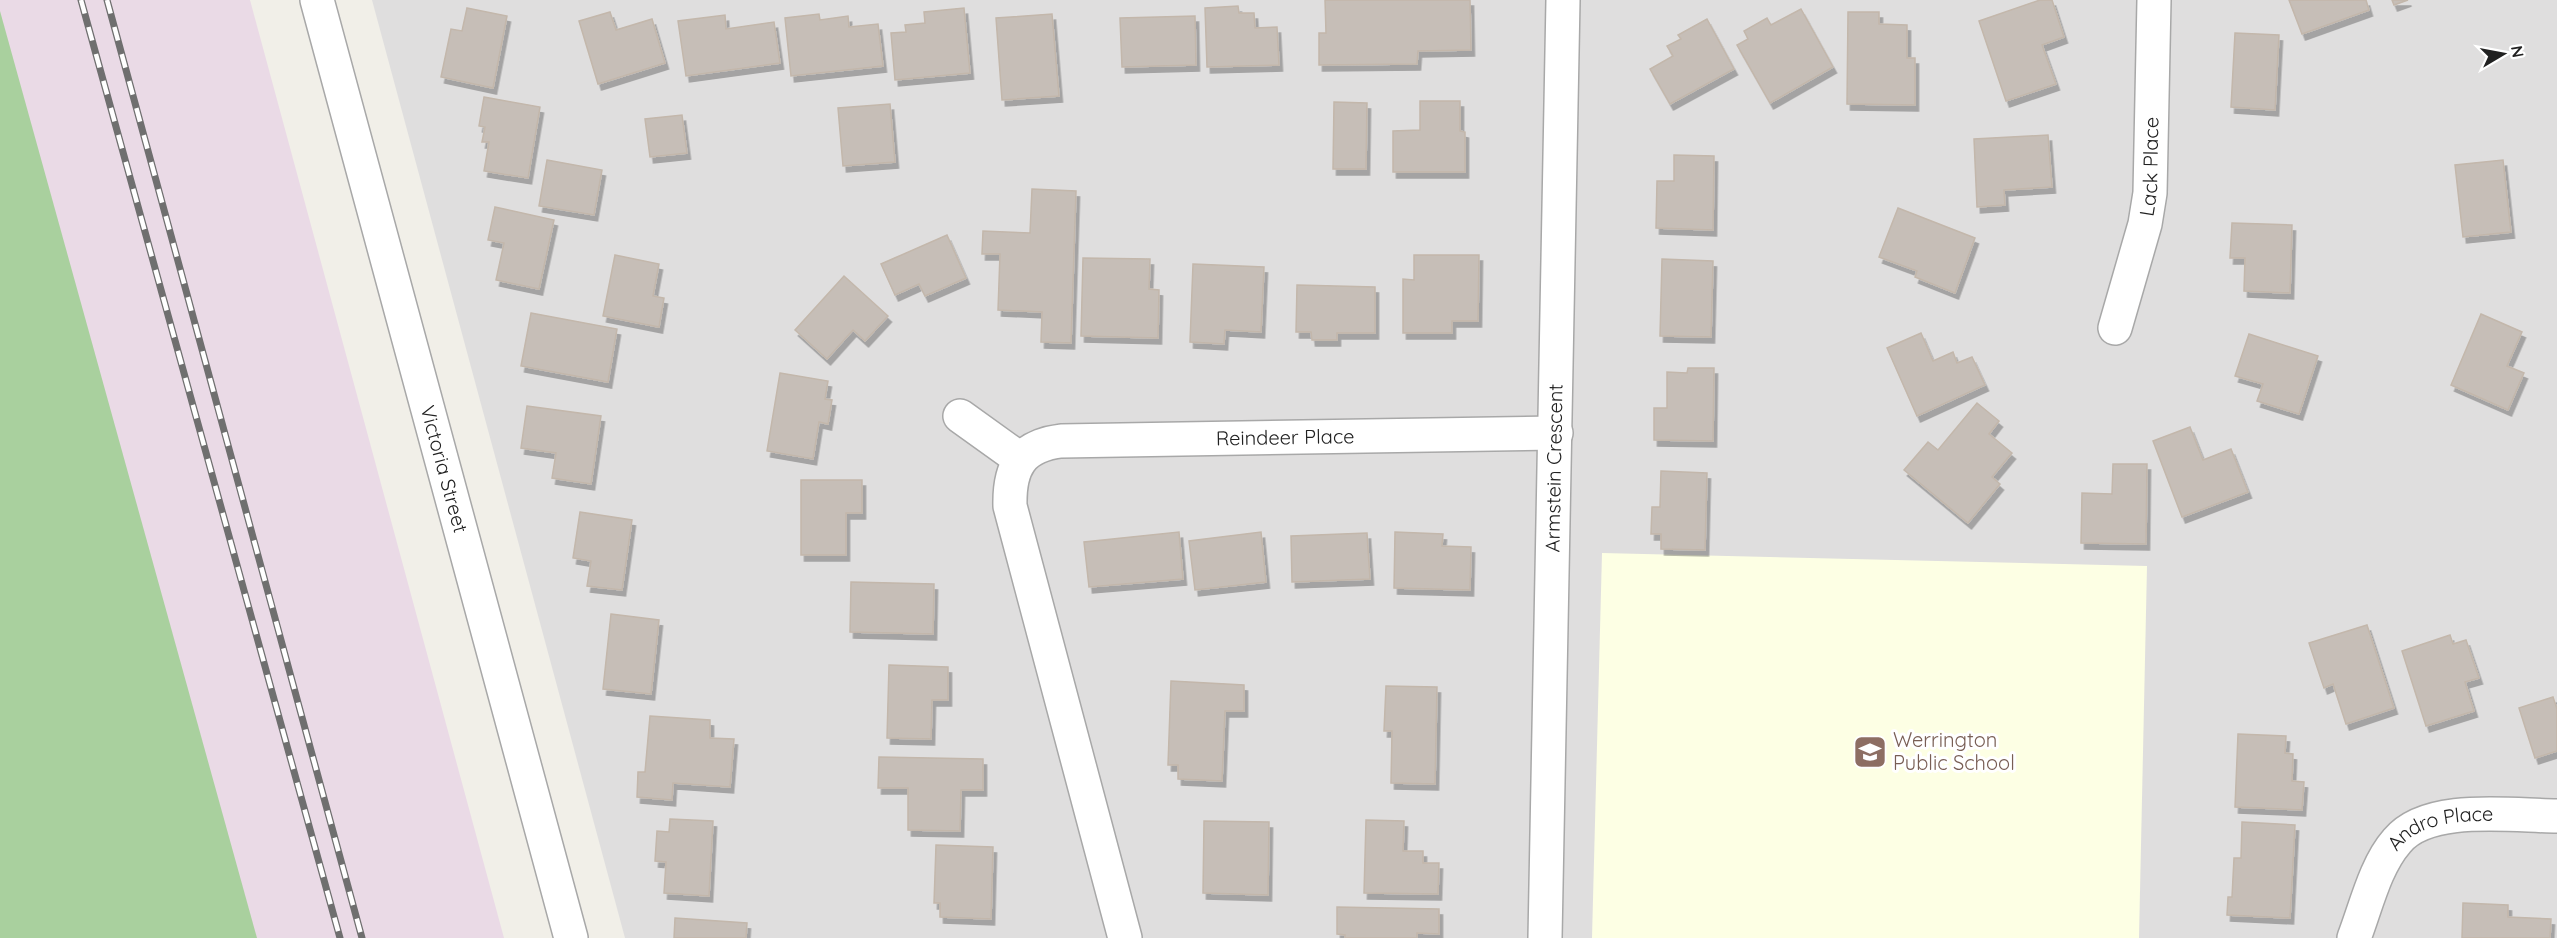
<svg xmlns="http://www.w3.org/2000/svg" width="2557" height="938" font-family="Quicksand,sans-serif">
	<defs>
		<filter id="shadow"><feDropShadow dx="3.5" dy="6" stdDeviation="0" flood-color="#0004"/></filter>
	</defs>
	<rect width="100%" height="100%" fill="#f1efe8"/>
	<path fill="#dfdede" d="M372 0H2557V938H625Z"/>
	<path fill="#eadae6" d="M0 0H250L504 938H256L0 14Z"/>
	<path fill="#fdffe4" d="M1602 553 2147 566 2139 938H1592Z"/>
	<path fill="#a9d09e" d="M0 11 257 938H0Z"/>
	<g fill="#c6beb7" stroke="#c3b7ab" stroke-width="1.5" filter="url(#shadow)">
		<path d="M1325 0H1470L1471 50 1418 51 1417 64 1319 65V33H1326Z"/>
		<path d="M2040 0H2052L2064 37 2042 45 2056 84 2006 101 1979 21Z"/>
		<path d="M2289 0H2366L2369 10 2302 34Z"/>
		<path d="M2392 0H2408L2394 5Z"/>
		<path d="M1238 6 1239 13H1254L1255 28 1277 27 1279 65 1207 67 1205 8Z"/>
		<path d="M467 8 507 16 493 88 441 77 451 29 462 31Z"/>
		<path d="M964 8 970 73 895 80 891 33 906 32 905 25 925 23 924 12Z"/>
		<path d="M1801 9 1833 67 1770 103 1737 45 1748 39 1744 31 1767 18 1771 25Z"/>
		<path d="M610 12 616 30 652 19 665 63 598 84 579 21Z"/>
		<path d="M1848 12H1879V24L1907 25V58H1915V105L1847 104Z"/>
		<path d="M819 14 820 20 848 16 849 27 878 24 883 66 791 76 785 18Z"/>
		<path d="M1052 14 1059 96 1002 100 996 18Z"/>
		<path d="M725 15 726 29 774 22 780 63 686 76 678 21Z"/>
		<path d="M1195 16 1196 65 1122 67 1120 18Z"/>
		<path d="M1707 19 1734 69 1670 104 1650 69 1673 56 1667 46 1681 39 1678 35Z"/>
		<path d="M2235 33 2279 35 2275 110 2231 107Z"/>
		<path d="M484 97 540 107 528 178 484 171 489 142H482L485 127 479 126Z"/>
		<path d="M1420 101H1460V131L1465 132V172H1393V131L1420 130Z"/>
		<path d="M1334 102 1367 103 1366 169H1333Z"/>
		<path d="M890 104 895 162 843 166 838 108Z"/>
		<path d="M682 115 687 153 650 157 645 119Z"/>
		<path d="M2048 135 2052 187 2004 190 2005 205 1977 207 1974 139Z"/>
		<path d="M1674 155 1714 156 1713 230 1656 228 1657 181H1674Z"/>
		<path d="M547 160 602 170 594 215 539 206Z"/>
		<path d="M2503 160 2511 232 2463 237 2455 165Z"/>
		<path d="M1032 189 1076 191 1071 343 1041 342 1042 312 998 310 1000 254H982L983 231 1030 233Z"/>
		<path d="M495 207 554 220 539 289 496 280 504 243 488 240Z"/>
		<path d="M1898 208 1975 238 1955 293 1915 277 1917 271 1879 257Z"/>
		<path d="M2232 223 2292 225 2290 293 2244 291 2245 258H2230Z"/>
		<path d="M947 235 966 278 925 296 919 284 895 295 881 264Z"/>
		<path d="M615 255 659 264 653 296 664 298 659 327 603 316Z"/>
		<path d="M1414 255H1479L1478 321H1452V333H1403V279L1414 280Z"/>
		<path d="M1083 258 1150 259 1149 289 1159 290 1158 338 1081 336Z"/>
		<path d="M1662 259 1713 261 1711 337 1660 336Z"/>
		<path d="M1193 264 1264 267 1261 332 1225 330 1224 344 1190 342Z"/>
		<path d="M844 276 888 316 865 341 853 330 827 359 795 330Z"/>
		<path d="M1297 285 1375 287V333H1337V340H1312L1311 332H1296Z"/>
		<path d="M531 313 617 329 608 382 521 366Z"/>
		<path d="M2481 314 2522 332 2507 366 2524 373 2508 410 2451 385Z"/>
		<path d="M1921 333 1933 361 1953 352 1957 363 1972 357 1985 385 1917 416 1887 348Z"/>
		<path d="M2249 334 2318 356 2299 414 2257 401 2263 384 2235 376Z"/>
		<path d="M1688 368H1714L1713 441 1654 440V408H1667V372L1687 373Z"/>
		<path d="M780 373 828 381 825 399 832 400 828 424 819 422 813 459 767 451Z"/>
		<path d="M1977 403 1999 421 1989 434 2012 453 1992 477 2000 484 1968 523 1904 470 1928 442 1938 450Z"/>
		<path d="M527 406 601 416 591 484 552 478 556 453 521 448Z"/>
		<path d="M2190 427 2203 460 2231 449 2248 492 2182 517 2153 441Z"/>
		<path d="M2113 464H2147L2146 544 2081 543 2082 493 2112 494Z"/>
		<path d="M1661 471 1707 473 1705 550 1661 549V534H1651L1652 507H1660Z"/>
		<path d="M801 480H862V513H846V555H801Z"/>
		<path d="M580 512 632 520 622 590 587 586 591 561 573 558Z"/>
		<path d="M1179 532 1183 579 1089 587 1084 542Z"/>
		<path d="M1261 532 1266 582 1195 590 1189 541Z"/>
		<path d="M1395 532 1443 534 1442 546 1471 547 1470 590 1394 588Z"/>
		<path d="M1367 533 1370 579 1292 582 1291 536Z"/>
		<path d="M851 582 934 584 933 634 850 632Z"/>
		<path d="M611 614 659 620 651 694 603 689Z"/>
		<path d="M2367 625 2394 708 2346 724 2333 684 2324 688 2309 643Z"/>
		<path d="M2450 635 2453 644 2466 640 2479 678 2465 682 2474 711 2426 726 2402 651Z"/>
		<path d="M889 665 948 667V700H932L931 739 887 738Z"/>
		<path d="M1171 681 1244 685V711H1225L1222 781 1178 779V765H1168Z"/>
		<path d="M1386 686 1437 687 1435 784 1391 783 1392 731H1384Z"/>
		<path d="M2553 697 2557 709V751L2535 758 2519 708Z"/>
		<path d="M650 716 710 720V738L734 739 730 787 673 783 672 800 637 797 638 772H645Z"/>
		<path d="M2238 734 2286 736 2285 753 2293 754 2292 781 2304 782 2302 810 2235 807Z"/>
		<path d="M879 757 983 759V790H961L960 831 908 830V788H878Z"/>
		<path d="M670 819 713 821 709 896 664 893 666 862 655 861 657 831 669 832Z"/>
		<path d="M1366 820 1404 821 1403 851H1423V863H1439L1438 894 1364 893Z"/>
		<path d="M1204 821 1269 822 1268 895 1203 893Z"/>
		<path d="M2242 822 2295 825 2290 918 2227 915 2228 897H2232L2234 858H2241Z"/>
		<path d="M936 845 993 847 991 919 940 917V903H934Z"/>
		<path d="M2463 903 2508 905V917L2551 919 2550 938H2462Z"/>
		<path d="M1337 907 1439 909V934L1417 933V938H1345V935L1337 934Z"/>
		<path d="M675 918 747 923 746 938H674Z"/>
	</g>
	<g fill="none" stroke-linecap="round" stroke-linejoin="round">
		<defs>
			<g id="minor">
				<path id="s1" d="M317 0 571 938"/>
				<path id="s2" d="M2115 328 2145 224 2150 193 2154 0"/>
				<path d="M960 416 1020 459"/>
				<path id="s3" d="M1125 938 1010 506C1009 467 1021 446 1061 441L1556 433"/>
				<path id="s4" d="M1545 938 1563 0"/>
				<path id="s5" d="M2354 938C2366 907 2375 866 2397 841 2428 803 2513 816 2557 816"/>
			</g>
		</defs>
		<use href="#minor" stroke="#a8a8a8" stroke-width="36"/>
		<use href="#minor" stroke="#fff" stroke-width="33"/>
		<defs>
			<g id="rail">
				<path d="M81 0 340 938"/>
				<path d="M107 0 362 938"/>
			</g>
		</defs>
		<use href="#rail" stroke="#6f6f6f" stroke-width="7"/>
		<use href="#rail" stroke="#fff" stroke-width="4.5" stroke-dasharray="14" stroke-linecap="butt"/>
	</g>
	<defs>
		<symbol id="school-square" viewBox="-11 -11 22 22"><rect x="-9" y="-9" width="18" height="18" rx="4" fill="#8d6e63" stroke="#fff"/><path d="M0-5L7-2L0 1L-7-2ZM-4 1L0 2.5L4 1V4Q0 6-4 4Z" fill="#fff"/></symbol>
	</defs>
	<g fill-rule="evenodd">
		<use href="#school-square" x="1851" y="733" width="38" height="38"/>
	</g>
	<g text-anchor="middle" stroke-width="6" stroke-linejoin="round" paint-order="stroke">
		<g font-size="20" fill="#212121" stroke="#fff">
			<text dy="7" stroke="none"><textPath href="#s2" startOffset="166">Lack Place</textPath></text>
			<text dy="7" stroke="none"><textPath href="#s3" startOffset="765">Reindeer Place</textPath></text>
			<text dy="7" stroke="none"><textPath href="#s1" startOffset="486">Victoria Street</textPath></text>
			<text dy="7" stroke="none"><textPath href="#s4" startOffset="470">Armstein Crescent</textPath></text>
			<text dy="7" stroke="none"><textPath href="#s5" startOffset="154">Andro Place</textPath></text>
		</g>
		<g font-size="20" fill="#785e54" stroke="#fff" text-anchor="start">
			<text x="1893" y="747">Werrington<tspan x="1893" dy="23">Public School</tspan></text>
		</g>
	</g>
	<g transform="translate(2503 54) rotate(80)" stroke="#ffffff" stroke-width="4.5" paint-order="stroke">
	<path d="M0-4.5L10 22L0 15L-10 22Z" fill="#212121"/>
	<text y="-9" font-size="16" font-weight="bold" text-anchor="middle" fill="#212121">N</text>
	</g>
</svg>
